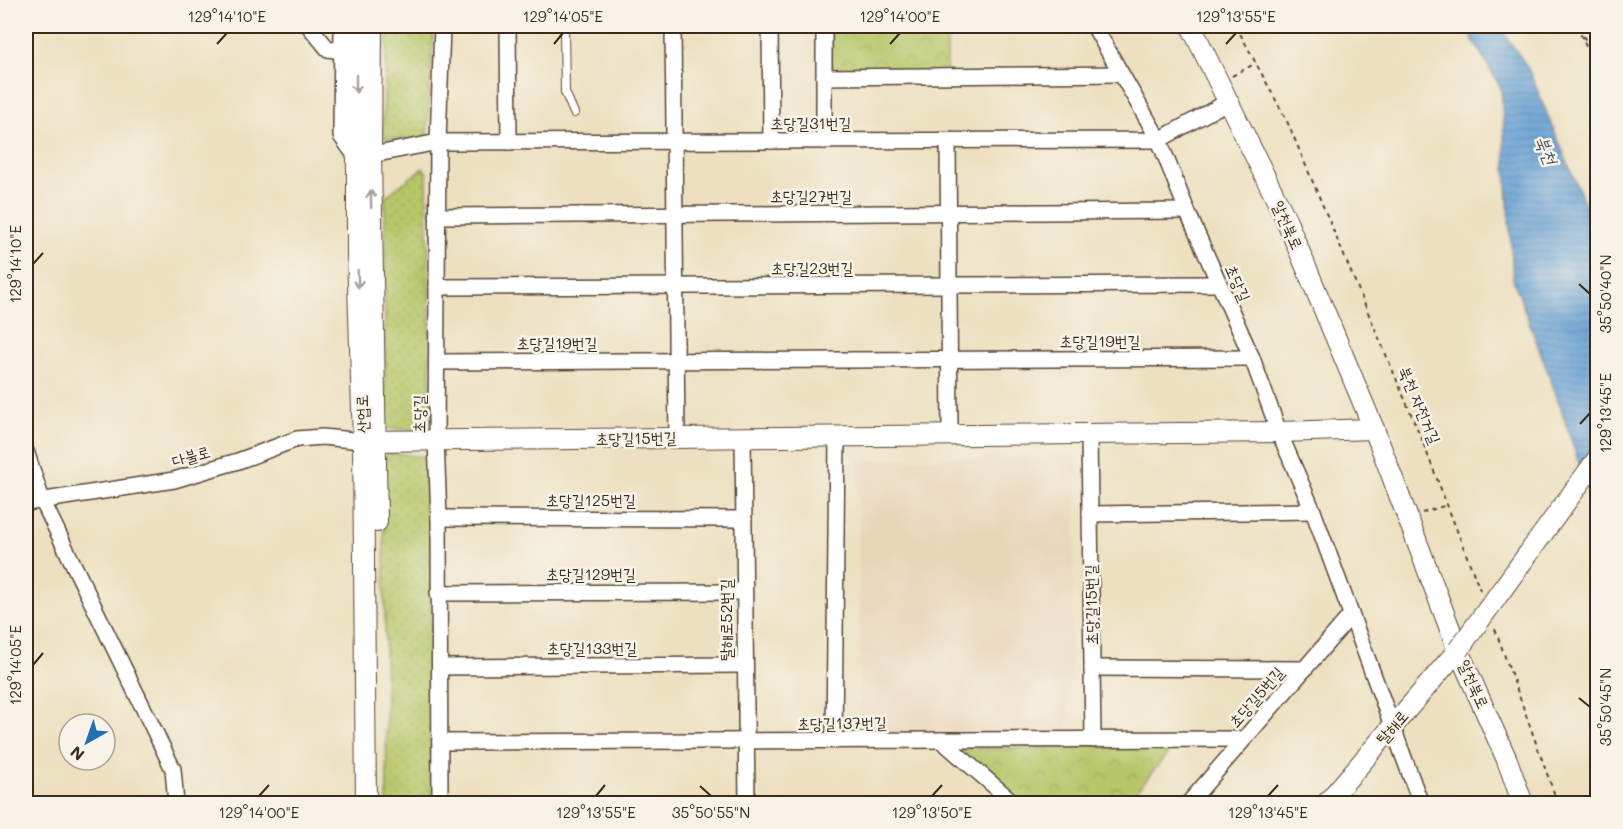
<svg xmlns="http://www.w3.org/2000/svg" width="1623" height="829" font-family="Mali,'Poor Story',sans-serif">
	<defs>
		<pattern id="grass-dots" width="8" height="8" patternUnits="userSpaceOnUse" patternTransform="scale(1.5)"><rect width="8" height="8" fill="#b6c668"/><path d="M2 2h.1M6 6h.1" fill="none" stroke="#9daa5a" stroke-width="1.8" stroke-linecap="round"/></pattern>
		<pattern id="park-crowns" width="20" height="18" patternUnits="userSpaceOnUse" patternTransform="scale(1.5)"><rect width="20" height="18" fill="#b6c668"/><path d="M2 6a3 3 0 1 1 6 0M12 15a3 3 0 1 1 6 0" fill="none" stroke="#9daa5a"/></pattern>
		<pattern id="water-rules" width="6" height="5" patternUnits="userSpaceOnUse" patternTransform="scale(1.5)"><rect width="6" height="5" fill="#66a0d5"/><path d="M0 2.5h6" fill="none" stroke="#5583ac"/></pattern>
	</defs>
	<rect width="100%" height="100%" fill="#f7f3e8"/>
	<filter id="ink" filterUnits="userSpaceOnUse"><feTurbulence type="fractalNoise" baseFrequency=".0167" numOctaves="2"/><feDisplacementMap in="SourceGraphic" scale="12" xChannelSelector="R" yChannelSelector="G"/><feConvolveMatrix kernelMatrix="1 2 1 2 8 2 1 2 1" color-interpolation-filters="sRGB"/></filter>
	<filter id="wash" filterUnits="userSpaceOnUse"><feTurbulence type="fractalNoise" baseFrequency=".008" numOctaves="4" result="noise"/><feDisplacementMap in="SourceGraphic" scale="24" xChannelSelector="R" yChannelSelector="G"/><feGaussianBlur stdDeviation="1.35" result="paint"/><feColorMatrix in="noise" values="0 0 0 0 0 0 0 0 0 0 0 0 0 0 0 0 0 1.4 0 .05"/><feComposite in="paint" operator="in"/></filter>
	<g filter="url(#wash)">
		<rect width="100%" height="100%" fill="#ede0c0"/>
		<path fill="#e9d4b8" d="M1078 455 1068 732 860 736 858 461Z"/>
		<g fill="url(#grass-dots)" stroke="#787843" stroke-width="1.5">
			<path d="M388 26H434L427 134 419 140 385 138 382 134Z"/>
			<path d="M423 168 427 173 431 423 423 430 390 429 385 425V197Z"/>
			<path d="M391 453 426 457 430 462 433 803H387L383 457Z"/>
		</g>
		<g fill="url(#park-crowns)" stroke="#787843" stroke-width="1.5">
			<rect x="831" y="26" width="116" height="48"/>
			<path d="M1176 743 1126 804 1021 803 960 749Z"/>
		</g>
		<path fill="url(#water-rules)" stroke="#50657a" stroke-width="1.5" d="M1465 26H1499L1528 68 1597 233V518L1556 394 1513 279 1501 88Z"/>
	</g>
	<g filter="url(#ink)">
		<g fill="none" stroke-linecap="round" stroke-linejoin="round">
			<defs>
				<path id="service" d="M564 26 565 92 574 113"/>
				<g id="minor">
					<path d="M309 26 328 49 341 51"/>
					<path d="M342 26 341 136 357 158 438 142 1159 140 1229 101"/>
					<path d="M508 26 509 142"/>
					<path d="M673 26 677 438"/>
					<path d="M770 26 771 141"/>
					<path d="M824 26V141"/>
					<path d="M1094 26 1159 140 1187 211 1252 358 1279 432 1313 511 1421 804"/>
					<path d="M824 77 1121 74"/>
					<path d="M948 140 950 435"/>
					<path d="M437 216 1187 211"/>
					<path d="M437 287 1219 284"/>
					<path d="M438 362 1252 358"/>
					<path d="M1089 434 1093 740"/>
					<path d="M743 437 747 804"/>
					<path d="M26 451 42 500 173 769 176 804"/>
					<path d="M26 503 174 480 238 461 297 439 322 437 363 441"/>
					<path d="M1090 514 1313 511"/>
					<path d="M439 518 744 519"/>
					<path d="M438 593 744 592"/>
					<path d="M440 667 745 665"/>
					<path d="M1092 668 1305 669"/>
					<path d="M834 740 837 436"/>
					<path d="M941 740 1015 804"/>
					<path d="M440 742 1243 739"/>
					<path d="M440 804 439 518 436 440 438 142 442 26"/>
					<path d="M1188 804 1351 615"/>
				</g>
				<g id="tertiary">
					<path d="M357 26V253L363 441 366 804"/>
					<path d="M372 26 371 155 377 522"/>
					<path d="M1191 26 1285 217 1374 429 1458 650 1507 760 1523 804"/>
					<path d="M363 441 1279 432 1374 429"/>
					<path d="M1326 804 1458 650"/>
				</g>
			</defs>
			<use href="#service" stroke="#564536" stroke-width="10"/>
			<use href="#minor" stroke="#564536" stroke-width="18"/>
			<use href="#tertiary" stroke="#564536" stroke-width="22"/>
			<g stroke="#564536" stroke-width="2" stroke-dasharray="4.5 4.5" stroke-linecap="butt">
				<path d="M1236 26 1287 121 1420 435 1480 590"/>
				<path d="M1577 26 1598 74"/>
				<path d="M1583 36 1598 59"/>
				<path d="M1232 76 1256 63"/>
				<path d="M1422 513 1447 505"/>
				<path d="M1495 629 1558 804"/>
			</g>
			<use href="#service" stroke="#fff" stroke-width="8"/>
			<use href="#minor" stroke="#fff" stroke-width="15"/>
			<use href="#tertiary" stroke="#fff" stroke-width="20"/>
			<defs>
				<path id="tertiary-bridge" d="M1458 650 1598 458"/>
			</defs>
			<use href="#tertiary-bridge" stroke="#564536" stroke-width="22" stroke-linecap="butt"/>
			<use href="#tertiary-bridge" stroke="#fff" stroke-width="20"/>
		</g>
		<defs><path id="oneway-shaft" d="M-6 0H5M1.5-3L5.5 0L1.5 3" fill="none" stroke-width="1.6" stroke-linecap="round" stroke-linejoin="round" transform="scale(1.5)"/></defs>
		<g stroke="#a79f9a">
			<use href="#oneway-shaft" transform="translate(356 84) rotate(90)"/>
			<use href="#oneway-shaft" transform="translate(371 199) rotate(-91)"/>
			<use href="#oneway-shaft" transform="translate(358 279) rotate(88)"/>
		</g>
	</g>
	<path fill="none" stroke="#3b2a1e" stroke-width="2" d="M217 44 227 33M554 44 563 33M890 44 900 33M1226 44 1236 33M33 264 43 253M1579 284 1590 294M1580 424 1590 413M33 665 43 653M1579 698 1590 707M700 786 711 796M259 796 269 785M596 796 605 785M932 796 942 785M1268 796 1278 785"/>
	<g text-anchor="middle" stroke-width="5" stroke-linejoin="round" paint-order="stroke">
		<g font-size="16" fill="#3b2a1e" stroke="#f7f3e8">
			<text x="811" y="129">초당길31번길</text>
			<text x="811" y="202">초당길27번길</text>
			<text transform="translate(1288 225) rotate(66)" y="6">알천북로</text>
			<text x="812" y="274">초당길23번길</text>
			<text transform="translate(1238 283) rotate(66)" y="6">초당길</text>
			<text x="1100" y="347">초당길19번길</text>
			<text x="557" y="349">초당길19번길</text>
			<text transform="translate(1420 405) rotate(67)" y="6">북천 자전거길</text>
			<text transform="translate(362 414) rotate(-92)" y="6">산업로</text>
			<text transform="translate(419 414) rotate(-89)" y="6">초당길</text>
			<text transform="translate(636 438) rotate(-1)" y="6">초당길15번길</text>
			<text transform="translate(191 456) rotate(-16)" y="6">다불로</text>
			<text x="591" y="506">초당길125번길</text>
			<text x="591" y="580">초당길129번길</text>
			<text transform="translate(1091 605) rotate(-91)" y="6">초당길15번길</text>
			<text transform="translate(726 620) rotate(-90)" y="6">탈해로52번길</text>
			<text x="592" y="654">초당길133번길</text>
			<text transform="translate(1474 684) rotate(66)" y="6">알천북로</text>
			<text transform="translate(1256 697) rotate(-49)" y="6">초당길5번길</text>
			<text transform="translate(842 723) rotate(-1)" y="6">초당길137번길</text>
			<text transform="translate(1392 727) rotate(-49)" y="6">탈해로</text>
		</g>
		<g font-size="18" font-style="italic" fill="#4a535e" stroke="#f7f3e8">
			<text transform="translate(1546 150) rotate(68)" y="6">북천</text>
		</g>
	</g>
	<rect width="1623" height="829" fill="none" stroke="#f7f3e8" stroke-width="66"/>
	<g transform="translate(87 742) rotate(220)"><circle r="28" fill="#f7f3e8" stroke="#aca397" stroke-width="1.5"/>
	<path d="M0-4.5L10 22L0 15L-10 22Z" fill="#1f6fb2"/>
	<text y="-9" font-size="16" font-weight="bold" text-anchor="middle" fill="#3b2a1e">N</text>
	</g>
	<rect x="33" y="33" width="1557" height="763" fill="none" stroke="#3b2a1e" stroke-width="2"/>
	<g font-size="15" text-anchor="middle" fill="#3b2a1e">
		<text x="227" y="22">129°14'10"E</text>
		<text x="563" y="22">129°14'05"E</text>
		<text x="900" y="22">129°14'00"E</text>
		<text x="1236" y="22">129°13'55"E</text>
		<text transform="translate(16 264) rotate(-90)" y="5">129°14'10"E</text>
		<text transform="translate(1606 294) rotate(-90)" y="5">35°50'40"N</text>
		<text transform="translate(1606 413) rotate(-90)" y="5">129°13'45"E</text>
		<text transform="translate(16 665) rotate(-90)" y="5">129°14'05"E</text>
		<text transform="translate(1606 707) rotate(-90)" y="5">35°50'45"N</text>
		<text x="259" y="818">129°14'00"E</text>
		<text x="596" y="818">129°13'55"E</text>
		<text x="711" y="818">35°50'55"N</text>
		<text x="932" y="818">129°13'50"E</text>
		<text x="1268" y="818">129°13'45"E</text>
	</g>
</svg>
